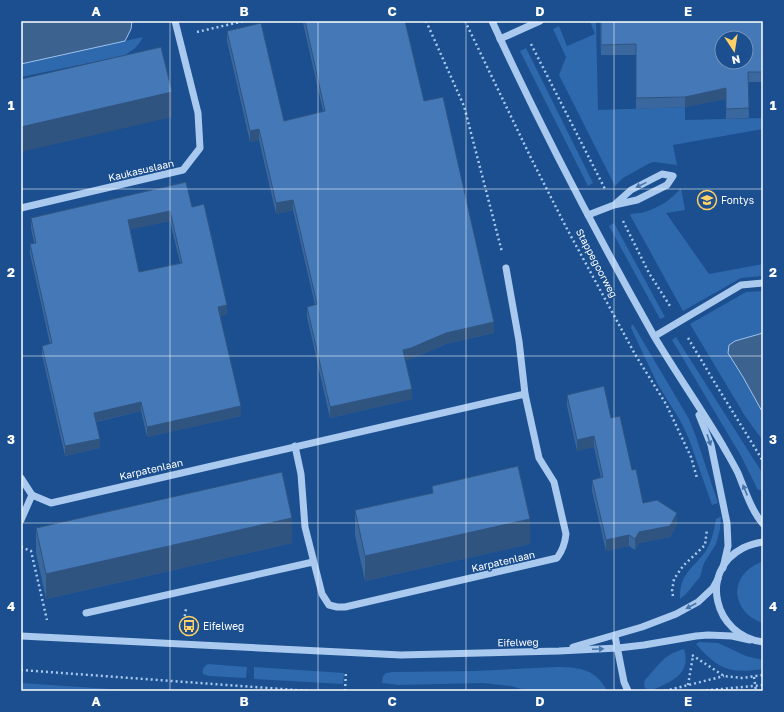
<svg xmlns="http://www.w3.org/2000/svg" width="784" height="712" font-family="'Golos Text',sans-serif">
	<rect width="100%" height="100%" fill="#1b4f8f"/>
	<g fill="#2e69ad">
		<path d="M590 21H596L598 110 685 107V120L763 118V129L673 145 677 165 654 162 650 163 623 178 615 186 559 75 566 57 553 29 559 26 567 46 595 34Z"/>
		<path d="M143 37C138 47 132 51 123 56L21 77V64Z"/>
		<path d="M526 48 593 183 588 186 520 51Z"/>
		<path d="M681 188 685 210 666 213 709 274 763 264V276L741 278 683 311 630 215C636 212 639 214 645 212 660 207 671 200 681 188Z"/>
		<path d="M614 223 665 317 660 319 609 226Z"/>
		<path d="M763 291V333L735 341 728 353 743 377 763 413V441L745 416 690 324 746 292Z"/>
		<path d="M632 324 634 326 689 419 696 437 718 503 712 505 689 439 681 422 657 383 631 328Z"/>
		<path d="M676 337 763 474 762 490H758L741 456 672 340Z"/>
		<path d="M720 517H721L720 529 716 544 704 563 700 577 686 594 680 599C679 572 695 568 707 549 712 540 714 530 716 519Z"/>
		<path d="M761 562H763V623C730 612 728 575 761 562Z"/>
		<path d="M699 642 718 643 746 656 763 660V669C729 674 718 669 696 644Z"/>
		<path d="M684 649C692 675 670 682 650 691L645 688 644 684 645 680C659 665 664 654 684 649Z"/>
		<path d="M208 664 247 667 246 678 209 676 203 674C202 669 204 666 208 664Z"/>
		<path d="M254 667 344 673 343 684 254 679Z"/>
		<path d="M557 667C579 667 596 669 607 691H528L511 686 483 683 398 685 382 683 383 676 386 673 393 672 474 671Z"/>
		<path d="M21 683 140 691H21Z"/>
	</g>
	<g fill="#3c6290" stroke="#9cc4f0">
		<path d="M21 21H132L131 29 125 41 21 64Z"/>
		<path d="M763 333V413L743 377 728 353 729 345 735 341Z"/>
	</g>
	<g fill="none" stroke-linecap="round" stroke-linejoin="round">
		<g stroke="#a9c9ee" stroke-width="2.5" stroke-dasharray="2 3" stroke-linecap="butt">
			<path d="M426 21 464 106 502 252"/>
			<path d="M465 21 531 158 566 227 636 356 666 404 691 457 697 478"/>
			<path d="M197 32 244 21"/>
			<path d="M531 44 605 189"/>
			<path d="M623 221 649 273 670 306"/>
			<path d="M688 338 718 388 763 461"/>
			<path d="M21 547 31 551 47 620"/>
			<path d="M673 596 672 591 674 579 683 566 705 545 707 529"/>
			<path d="M183 626 186 609"/>
			<path d="M692 655 724 676 742 678 763 675"/>
			<path d="M21 670 309 691"/>
			<path d="M754 677 756 691"/>
			<path d="M688 685 693 656"/>
			<path d="M345 691 346 671"/>
			<path d="M665 691 724 676"/>
			<path d="M701 691 763 685"/>
		</g>
		<g stroke="#a9c9ee" stroke-width="7">
			<path d="M492 21C541 128 596 233 654 336 676 373 700 407 722 444 727 453 733 463 738 473 745 490 751 510 763 524"/>
			<path d="M500 39 540 21"/>
			<path d="M21 208 183 170 200 148 198 113 175 21"/>
			<path d="M588 215 614 205 637 200 667 185 673 176 662 174 631 190 614 205"/>
			<path d="M655 336 741 285 763 283"/>
			<path d="M699 415 711 445 727 523 728 546 723 568"/>
			<path d="M295 446 301 474 305 527 322 594 329 605 337 607H345L557 558C563 550 565 544 566 534L554 482 539 458 525 394 519 341 506 268"/>
			<path d="M21 478 32 495 51 503 525 394"/>
			<path d="M21 520 32 495"/>
			<path d="M763 542C756 543 749 545 743 548 698 571 714 636 763 642"/>
			<path d="M86 613 313 562"/>
			<path d="M21 636 401 655 559 651 618 648 644 645 696 636 708 635 732 636 750 640"/>
			<path d="M615 636 624 682 628 691"/>
			<path d="M573 647 642 627 676 614 698 602 713 588 718 579"/>
		</g>
	</g>
	<g fill="#3a679d" fill-rule="evenodd">
		<path d="M303 21H405L424 101 494 333 446 344 411 359 405 360 412 399 330 418 307 317V307L315 305 293 210 276 214 259 140 250 142 227 41V31L284 121 323 111 303 23Z"/>
		<path d="M600 21H763V82H748L749 118 726 119V99L685 107 636 109V55H601Z"/>
		<path d="M192 207 227 314 220 316 241 416 147 437 141 411 96 422 100 448 65 456 42 355V346L50 344 30 254V244L34 243 31 228V218ZM170 221 180 263 139 272 130 229Z"/>
		<path d="M567 395 611 418 632 470 643 503 677 524 670 537 639 543 635 550 629 546 606 551 592 491V480L601 478 594 447 577 451 567 406Z"/>
		<path d="M432 486 530 544 365 581 355 535V510L432 493Z"/>
		<path d="M36 528 292 543 46 599 36 553Z"/>
	</g>
	<g fill="#305480">
		<path d="M726 88V99L685 107V97Z"/>
		<path d="M172 92V117L21 152V127Z"/>
		<path d="M259 129V140L250 142V131Z"/>
		<path d="M293 200V210L276 214V203Z"/>
		<path d="M170 211V221L128 230V220Z"/>
		<path d="M227 305V314L218 317V307Z"/>
		<path d="M494 322V333L446 344 411 359 403 361V350L446 333Z"/>
		<path d="M412 389V399L330 418V407Z"/>
		<path d="M141 402V411L94 422V413Z"/>
		<path d="M241 406V416L147 437V427Z"/>
		<path d="M594 436V447L577 451V440Z"/>
		<path d="M100 439V448L65 456V446Z"/>
		<path d="M677 513V524L670 537 639 543 635 550V539L639 532Z"/>
		<path d="M292 518V543L46 599V574Z"/>
		<path d="M530 519V544L365 581V556Z"/>
		<path d="M629 535V546L606 551V540Z"/>
	</g>
	<g fill="#4478b7" stroke="#305480" fill-rule="evenodd">
		<path d="M305 21H405L424 101 443 97 494 322 446 333 411 348 403 350 412 389 330 407 307 307 317 304 293 200 276 203 259 129 250 131 227 31 261 23 284 121 325 111Z"/>
		<path d="M601 21H763V72H748L749 108 726 109V88L685 97 636 98V44L601 45ZM722 38H746V62H722Z"/>
		<path d="M161 47 172 92 21 127V79Z"/>
		<path d="M186 182 192 207 204 204 227 305 218 307 241 406 147 427 141 402 94 413 100 439 65 446 42 346 52 343 30 244 36 243 31 218ZM170 211 182 263 139 272 128 220Z"/>
		<path d="M604 386 611 418 620 416 632 470 636 469 643 503 657 500 677 513 670 526 639 532 635 539 629 535 606 540 592 480 603 477 594 436 577 440 567 395Z"/>
		<path d="M518 466 530 519 365 556 355 510 433 493 432 486Z"/>
		<path d="M282 472 292 518 46 574 36 528Z"/>
	</g>
	<defs><path id="oneway-solid" d="M-6-.8H1V-3.2L6.5 0L1 3.2V.8H-6Z"/></defs>
	<g fill="#4674ac">
		<use href="#oneway-solid" transform="translate(641 185) rotate(154)"/>
		<use href="#oneway-solid" transform="translate(709 440) rotate(71)"/>
		<use href="#oneway-solid" transform="translate(745 490) rotate(-112)"/>
		<use href="#oneway-solid" transform="translate(691 606) rotate(152)"/>
		<use href="#oneway-solid" transform="translate(598 649) rotate(-3)"/>
	</g>
	<path fill="none" stroke="#fff" stroke-width="1" stroke-opacity="0.55" d="M170 21V691M318 21V691M466 21V691M614 21V691M21 189H763M21 356H763M21 523H763"/>
	<defs>
		<symbol id="university-ring" viewBox="-11 -11 22 22"><circle r="9.5" fill="#1b4f8f" stroke="#ffd166" stroke-width="1.5"/><path d="M0-5L7-2L0 1L-7-2ZM-4 1L0 2.5L4 1V4Q0 6-4 4Z" fill="#ffd166"/></symbol>
		<symbol id="bus-ring" viewBox="-11 -11 22 22"><circle r="9.5" fill="#1b4f8f" stroke="#ffd166" stroke-width="1.5"/><path d="M-5-6H5V4H4V6H2V4H-2V6H-4V4H-5ZM-3.5-4V0h7V-4ZM-3.5 1.2v1.5H-2V1.2ZM2 1.2v1.5H3.5V1.2Z" fill="#ffd166"/></symbol>
	</defs>
	<g fill-rule="evenodd">
		<use href="#university-ring" x="696" y="189" width="22" height="22"/>
		<use href="#bus-ring" x="178" y="615" width="22" height="22"/>
	</g>
	<g text-anchor="middle" stroke-width="3" stroke-linejoin="round" paint-order="stroke">
		<g font-size="10" fill="#fff" stroke="#1b4f8f">
			<text transform="translate(141 170) rotate(-13)" y="4">Kaukasuslaan</text>
			<text transform="translate(597 263) rotate(62)" y="4">Stappegoorweg</text>
			<text transform="translate(151 469) rotate(-13)" y="4">Karpatenlaan</text>
			<text transform="translate(503 561) rotate(-13)" y="4">Karpatenlaan</text>
			<text transform="translate(518 642) rotate(-1)" y="4">Eifelweg</text>
		</g>
		<g font-size="10" fill="#fff" stroke="#1b4f8f" text-anchor="start">
			<text x="721" y="204">Fontys</text>
			<text x="203" y="630">Eifelweg</text>
		</g>
	</g>
	<rect width="784" height="712" fill="none" stroke="#1b4f8f" stroke-width="44"/>
	<g transform="translate(734 50) rotate(168)"><circle r="19" fill="#1b4f8f" stroke="#7695bc"/>
	<path d="M0-3L7 15L0 10L-7 15Z" fill="#ffd166"/>
	<text y="-6" font-size="11" font-weight="bold" text-anchor="middle" fill="#ffffff">N</text>
	</g>
	<rect x="22" y="22" width="740" height="668" fill="none" stroke="#fff" stroke-width="1.5"/>
	<g font-size="13" text-anchor="middle" font-weight="bold" fill="#fff">
		<text x="96" y="16">A</text>
		<text x="244" y="16">B</text>
		<text x="392" y="16">C</text>
		<text x="540" y="16">D</text>
		<text x="688" y="16">E</text>
		<text x="11" y="110">1</text>
		<text x="773" y="110">1</text>
		<text x="11" y="277">2</text>
		<text x="773" y="277">2</text>
		<text x="11" y="444">3</text>
		<text x="773" y="444">3</text>
		<text x="11" y="611">4</text>
		<text x="773" y="611">4</text>
		<text x="96" y="706">A</text>
		<text x="244" y="706">B</text>
		<text x="392" y="706">C</text>
		<text x="540" y="706">D</text>
		<text x="688" y="706">E</text>
	</g>
</svg>
